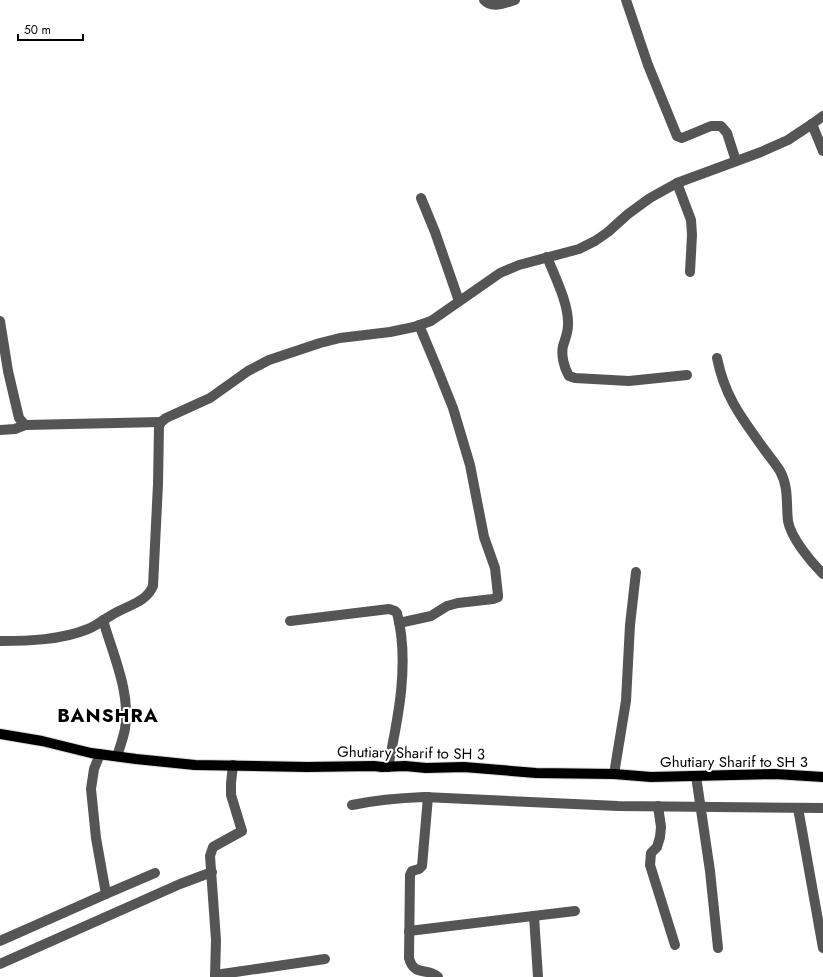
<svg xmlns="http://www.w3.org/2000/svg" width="823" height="977" font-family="Jost,sans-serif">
	<rect width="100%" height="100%" fill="#fff"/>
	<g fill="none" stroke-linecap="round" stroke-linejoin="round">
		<defs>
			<path id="major" d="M0 734 42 741 91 753 136 759 195 765 307 767 374 766 382 767 405 766 426 768 464 767 536 773 614 774 651 777 775 774 823 777"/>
		</defs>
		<use href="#major" stroke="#dbdbdb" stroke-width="12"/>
		<g stroke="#555" stroke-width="10">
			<path d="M484 0C492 9 504 3 515 0"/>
			<path d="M626 0 648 65 677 136 682 138 711 126H721L727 133 736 161"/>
			<path d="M812 124 823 151"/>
			<path d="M677 183 691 220 692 235 690 272"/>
			<path d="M421 198 435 232 459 301"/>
			<path d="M547 257C555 277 569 304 568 325 568 333 565 339 563 346 561 355 564 368 569 376L575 378 629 381 687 375"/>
			<path d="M0 321 8 371 19 418 25 425 161 422"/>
			<path d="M717 358C725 397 741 417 764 449 769 456 775 463 780 471 789 487 786 504 788 521 791 538 811 562 823 574"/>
			<path d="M0 430 15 429 25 425"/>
			<path d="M103 620C113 655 131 693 125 729 123 739 120 747 117 756"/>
			<path d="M290 621 389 609 395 611 397 613C410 662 398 719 388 767"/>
			<path d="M399 623 431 616 447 606 458 603 493 599 498 597V595L495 568 484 537 470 465 453 408 437 368 419 325"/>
			<path d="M0 641C29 641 61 640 88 629 98 625 107 617 117 612 130 605 147 601 153 586L158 484 159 426 161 422 166 418 210 398 248 371 269 360 320 343 340 338 390 332 414 327 431 321 500 273 519 265 579 249 595 241 608 232 628 214 650 198 677 183 761 152 788 140 812 124 823 116"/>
			<path d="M614 774 626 701 630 625 636 572"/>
			<path d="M696 776 710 871 718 948"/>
			<path d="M428 797 422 866 419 869 412 871 410 875 409 958C414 977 427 967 438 977"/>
			<path d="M352 805C376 800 399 798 424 797L618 806 823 808"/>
			<path d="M658 806 661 827 660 837 657 847 651 853 650 865 675 945"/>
			<path d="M798 808 823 948"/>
			<path d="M106 894 155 873"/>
			<path d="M534 916 538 977"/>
			<path d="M409 931 575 911"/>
			<path d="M0 941 106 894 96 838 91 789 94 769 100 754"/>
			<path d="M0 964 180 884 212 872"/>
			<path d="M215 975 325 959"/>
			<path d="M215 977 216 940 210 856 213 847 242 831 231 795V783L233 765"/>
		</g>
		<use href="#major" stroke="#000" stroke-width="10"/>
	</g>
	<g text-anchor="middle" stroke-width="4" stroke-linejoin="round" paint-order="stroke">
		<g font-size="15" fill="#000" stroke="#fff">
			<text transform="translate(411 753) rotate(1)" y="5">Ghutiary Sharif to SH 3</text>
			<text x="734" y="767">Ghutiary Sharif to SH 3</text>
		</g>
		<g font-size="19" font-weight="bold" letter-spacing="1" fill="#000" stroke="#fff">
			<text x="108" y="722">BANSHRA</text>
		</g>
	</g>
	<path d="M18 34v6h65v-6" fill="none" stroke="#000000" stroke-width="2"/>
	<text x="24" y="34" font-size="12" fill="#000000" stroke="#ffffff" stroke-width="3" paint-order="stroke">50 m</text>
</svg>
